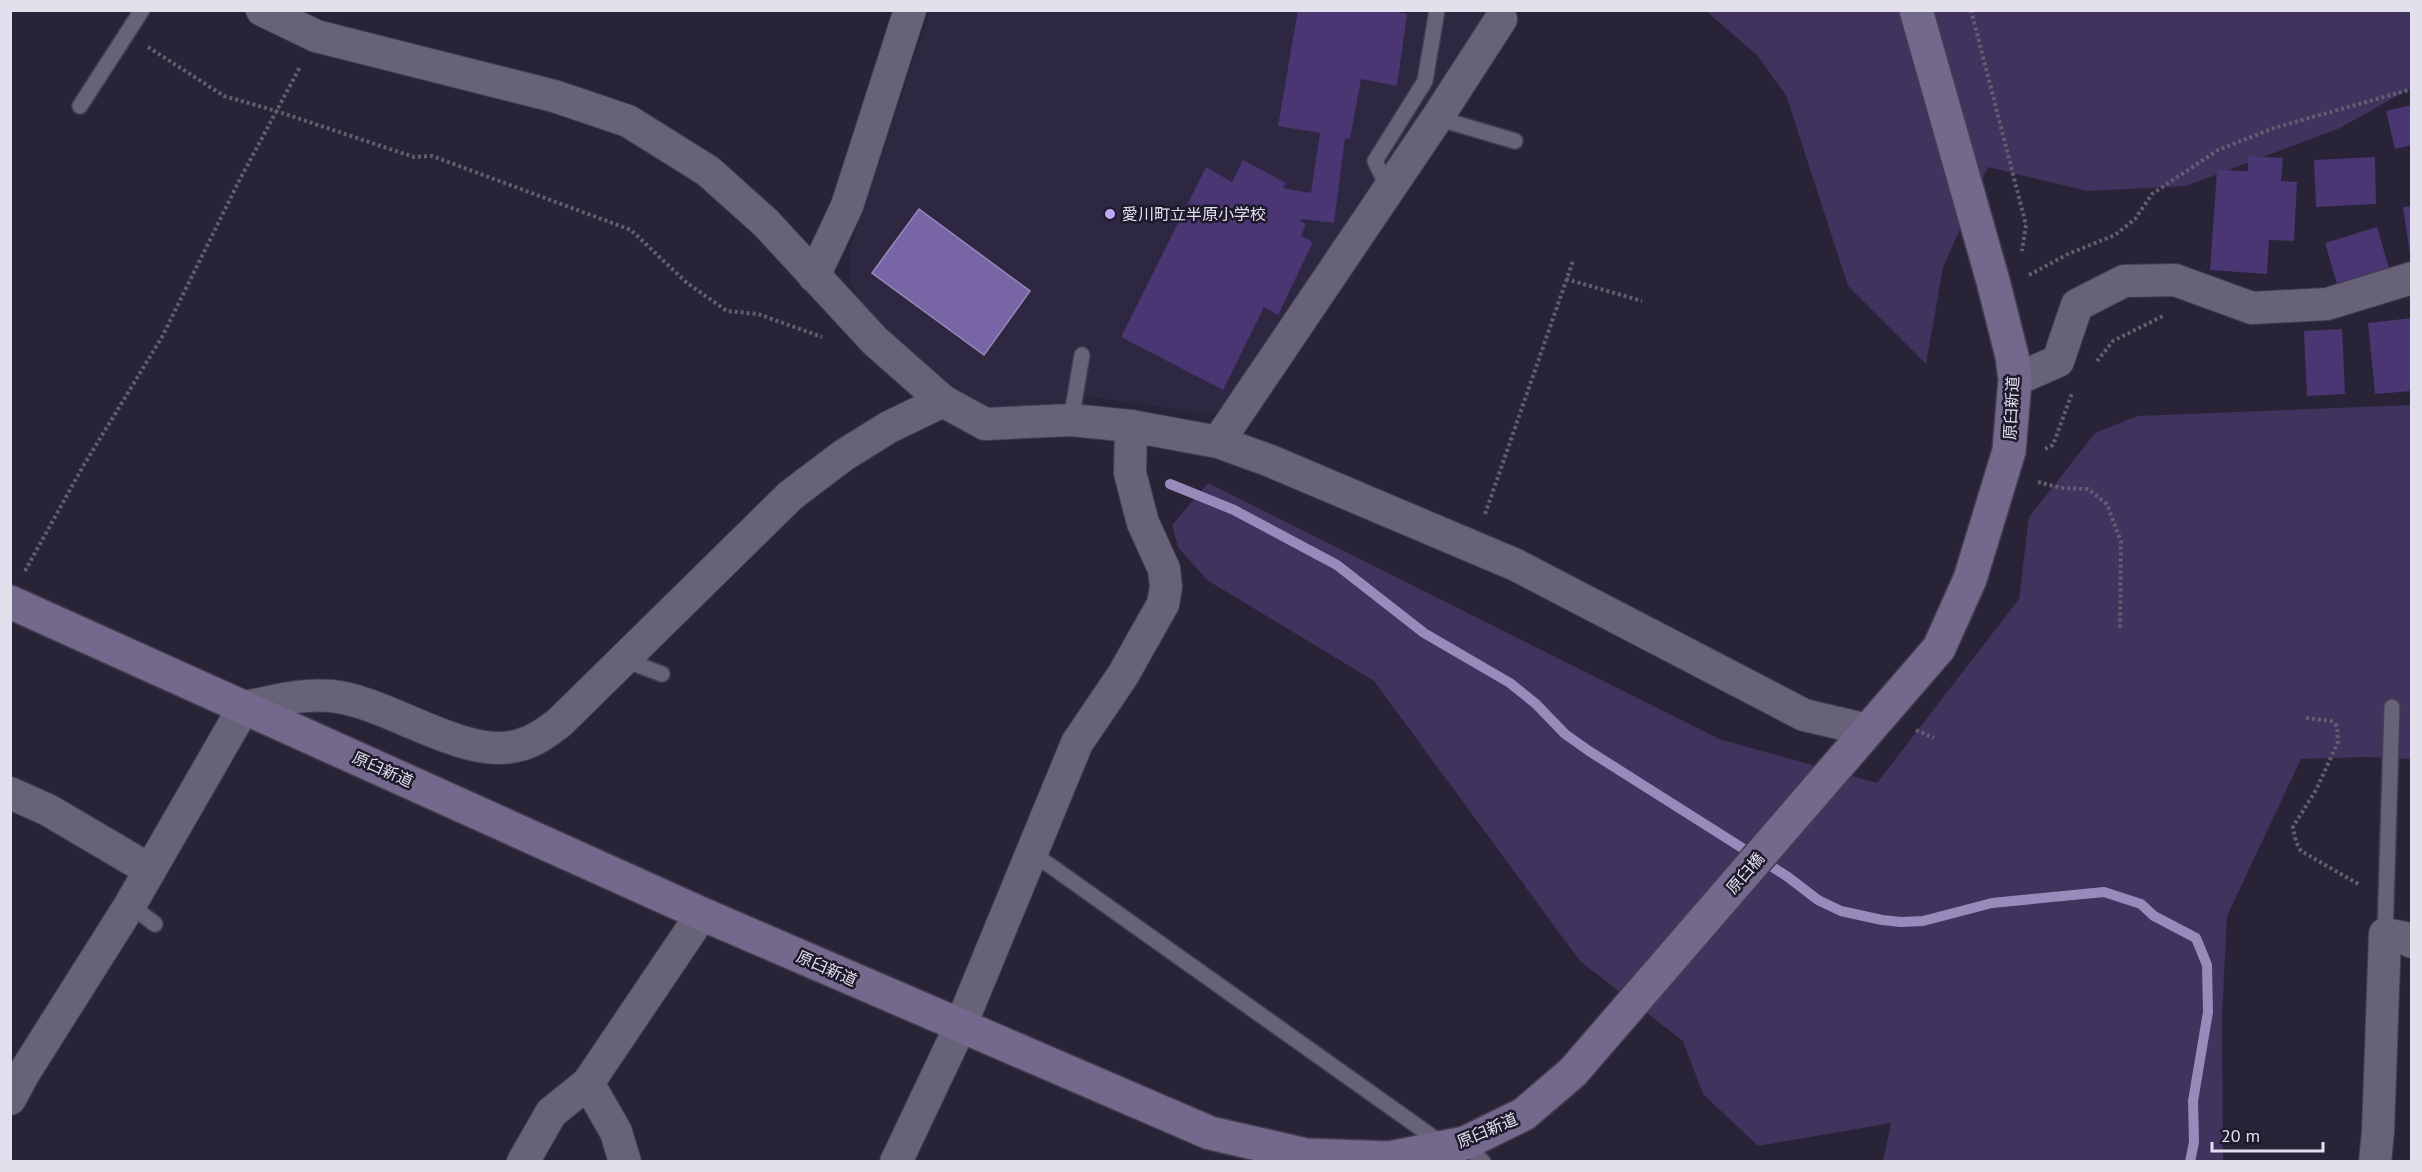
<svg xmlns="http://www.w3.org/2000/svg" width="2422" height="1172" font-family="'PT Sans','Noto Sans JP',sans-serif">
	<rect width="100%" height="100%" fill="#282336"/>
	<path fill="#2e2741" d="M930 11H1492L1231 409 1203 415 1185 409 1180 410 1092 397 1049 406 982 410 966 402 859 304 849 276 850 249Z"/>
	<g fill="#40335d">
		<path d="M1706 11H2411V88L2340 128 2186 186 2087 191 1988 167 1943 267 1926 364 1848 286 1786 95 1757 55Z"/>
		<path d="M2411 405V759L2365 757 2301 759 2227 916 2222 1016 2223 1161H1883L1891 1123 1758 1146 1703 1094 1683 1041 1580 961 1374 681 1207 580 1178 547 1172 525 1208 483 1719 739 1877 783 2019 599 2029 517 2095 433 2137 416Z"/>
	</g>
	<path fill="#7865a6" stroke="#988abb" stroke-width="1.5" d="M919 209 1030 291 984 355 872 273Z"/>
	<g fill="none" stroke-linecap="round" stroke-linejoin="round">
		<path stroke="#988abb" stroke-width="10" d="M1170 484 1234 510 1337 565 1424 633 1510 683 1536 704 1565 734 1589 751 1788 877 1818 900 1841 911 1882 920 1901 922 1923 921 1992 903 2104 892 2141 904 2154 916 2196 938 2207 965 2208 1012 2193 1101 2194 1142 2190 1162"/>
	</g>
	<g fill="#493672">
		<path d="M1298 10H1389L1407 14 1397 86 1361 79 1350 139 1345 138 1334 223 1301 219 1300 221 1306 224 1301 236 1313 242 1278 315 1264 307 1223 390 1121 337 1206 167 1232 182 1243 160 1286 183 1283 188 1311 193 1320 133 1278 126Z"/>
		<path d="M2412 105V145L2395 149 2386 111Z"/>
		<path d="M2248 156 2283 158 2281 181 2297 182 2294 241 2269 240 2267 274 2210 270 2217 170 2248 171Z"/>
		<path d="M2375 157 2376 204 2316 207 2314 160Z"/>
		<path d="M2412 206V254H2410L2403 207Z"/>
		<path d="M2377 227 2389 268 2337 284 2325 243Z"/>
		<path d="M2412 318V391L2375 394 2368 323Z"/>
		<path d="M2342 329 2345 394 2307 396 2304 331Z"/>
	</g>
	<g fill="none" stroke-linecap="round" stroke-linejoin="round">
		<defs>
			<g id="lane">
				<path d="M80 106 142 10"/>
				<path d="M1437 118 1515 141"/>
				<path d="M1389 190 1375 161 1425 81 1437 10"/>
				<path d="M1071 420 1082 355"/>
				<path d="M625 660 662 674"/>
				<path d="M1031 852 1444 1145"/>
				<path d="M130 905 155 924"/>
				<path d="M2385 934 2392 707"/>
				<path d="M1465 1143 1483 1162"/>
			</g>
			<g id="street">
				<path d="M262 10 316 36 554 96 628 121 708 171 766 223 875 341 943 401 985 424 1071 420 1131 426 1218 442 1268 460 1516 565 1804 715 1868 730"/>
				<path d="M814 276 847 206 910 10"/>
				<path d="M2015 380 2058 361 2077 305 2124 281 2175 280 2252 308 2327 304 2412 278"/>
				<path d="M1218 442 1437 118 1501 19"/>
				<path d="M10 793 48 810 150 870"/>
				<path d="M588 1083 616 1132 625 1162"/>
				<path d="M10 1099 24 1073 130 905 244 707C272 702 302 693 331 696 388 701 465 762 520 745 535 741 547 732 559 723L791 495 844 455 889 427 943 401"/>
				<path d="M523 1162 551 1113 588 1083 702 914"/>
				<path d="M896 1162 960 1027 1077 743 1123 675 1163 604 1166 587 1164 569 1143 523 1130 473 1131 426"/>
				<path d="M2375 1162 2378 1132 2385 934 2405 938 2412 942"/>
			</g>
			<path id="secondary" d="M10 602 702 914 1210 1133 1306 1155 1389 1158 1465 1143 1524 1114 1573 1072 1939 648 1970 579 2009 451 2015 380 2012 356 1993 281 1916 10"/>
		</defs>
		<use href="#lane" stroke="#433e4f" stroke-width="18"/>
		<use href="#street" stroke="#433e4f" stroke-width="34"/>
		<use href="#secondary" stroke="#433e4f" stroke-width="36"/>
		<g stroke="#625e6f" stroke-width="4" stroke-dasharray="3 3" stroke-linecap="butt">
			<path d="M1971 10 2026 225 2022 251"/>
			<path d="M148 47 224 96 276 111 414 157 432 156 631 230 687 283 727 311 758 314 822 337"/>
			<path d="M2029 275 2068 254 2115 235 2135 219 2152 194 2218 150 2274 128 2412 89"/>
			<path d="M1566 279 1642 301"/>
			<path d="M2097 361 2113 341 2163 316"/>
			<path d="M2045 449 2053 445 2072 393"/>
			<path d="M2038 482 2061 488 2088 489 2107 504 2121 542 2120 630"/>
			<path d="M1485 514 1573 261"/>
			<path d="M25 571 82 468 162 337 239 181 300 67"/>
			<path d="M2306 718 2331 721 2337 726 2338 742 2316 790 2293 827 2296 842 2301 851 2360 885"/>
			<path d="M1916 730 1934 738"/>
		</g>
		<use href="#lane" stroke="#686279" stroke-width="15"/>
		<use href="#street" stroke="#686279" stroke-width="32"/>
		<use href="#secondary" stroke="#72698c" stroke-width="33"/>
	</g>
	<circle fill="#bda9f5" stroke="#1e192c" stroke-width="2" cx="1110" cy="214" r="6"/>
	<g text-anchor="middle" stroke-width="5" stroke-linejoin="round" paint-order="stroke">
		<g font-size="16" fill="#e3e0ed" stroke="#1e192c" text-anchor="start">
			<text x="1122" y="220">愛川町立半原小学校</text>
		</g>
		<g font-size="16" fill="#e3e0ed" stroke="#1e192c">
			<text transform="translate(2011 408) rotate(-87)" y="6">原臼新道</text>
			<text transform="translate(383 769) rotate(24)" y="6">原臼新道</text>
			<text transform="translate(1745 873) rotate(-49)" y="6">原臼橋</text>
			<text transform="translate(827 968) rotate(24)" y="6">原臼新道</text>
			<text transform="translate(1487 1130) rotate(-23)" y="6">原臼新道</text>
		</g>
	</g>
	<rect width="2422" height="1172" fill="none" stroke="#e3e0ed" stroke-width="24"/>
	<path d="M2212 1142v9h111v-9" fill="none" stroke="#e3e0ed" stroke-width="3"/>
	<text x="2221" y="1142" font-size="18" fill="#e3e0ed" stroke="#1e192c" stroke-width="4.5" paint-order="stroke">20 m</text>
</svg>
